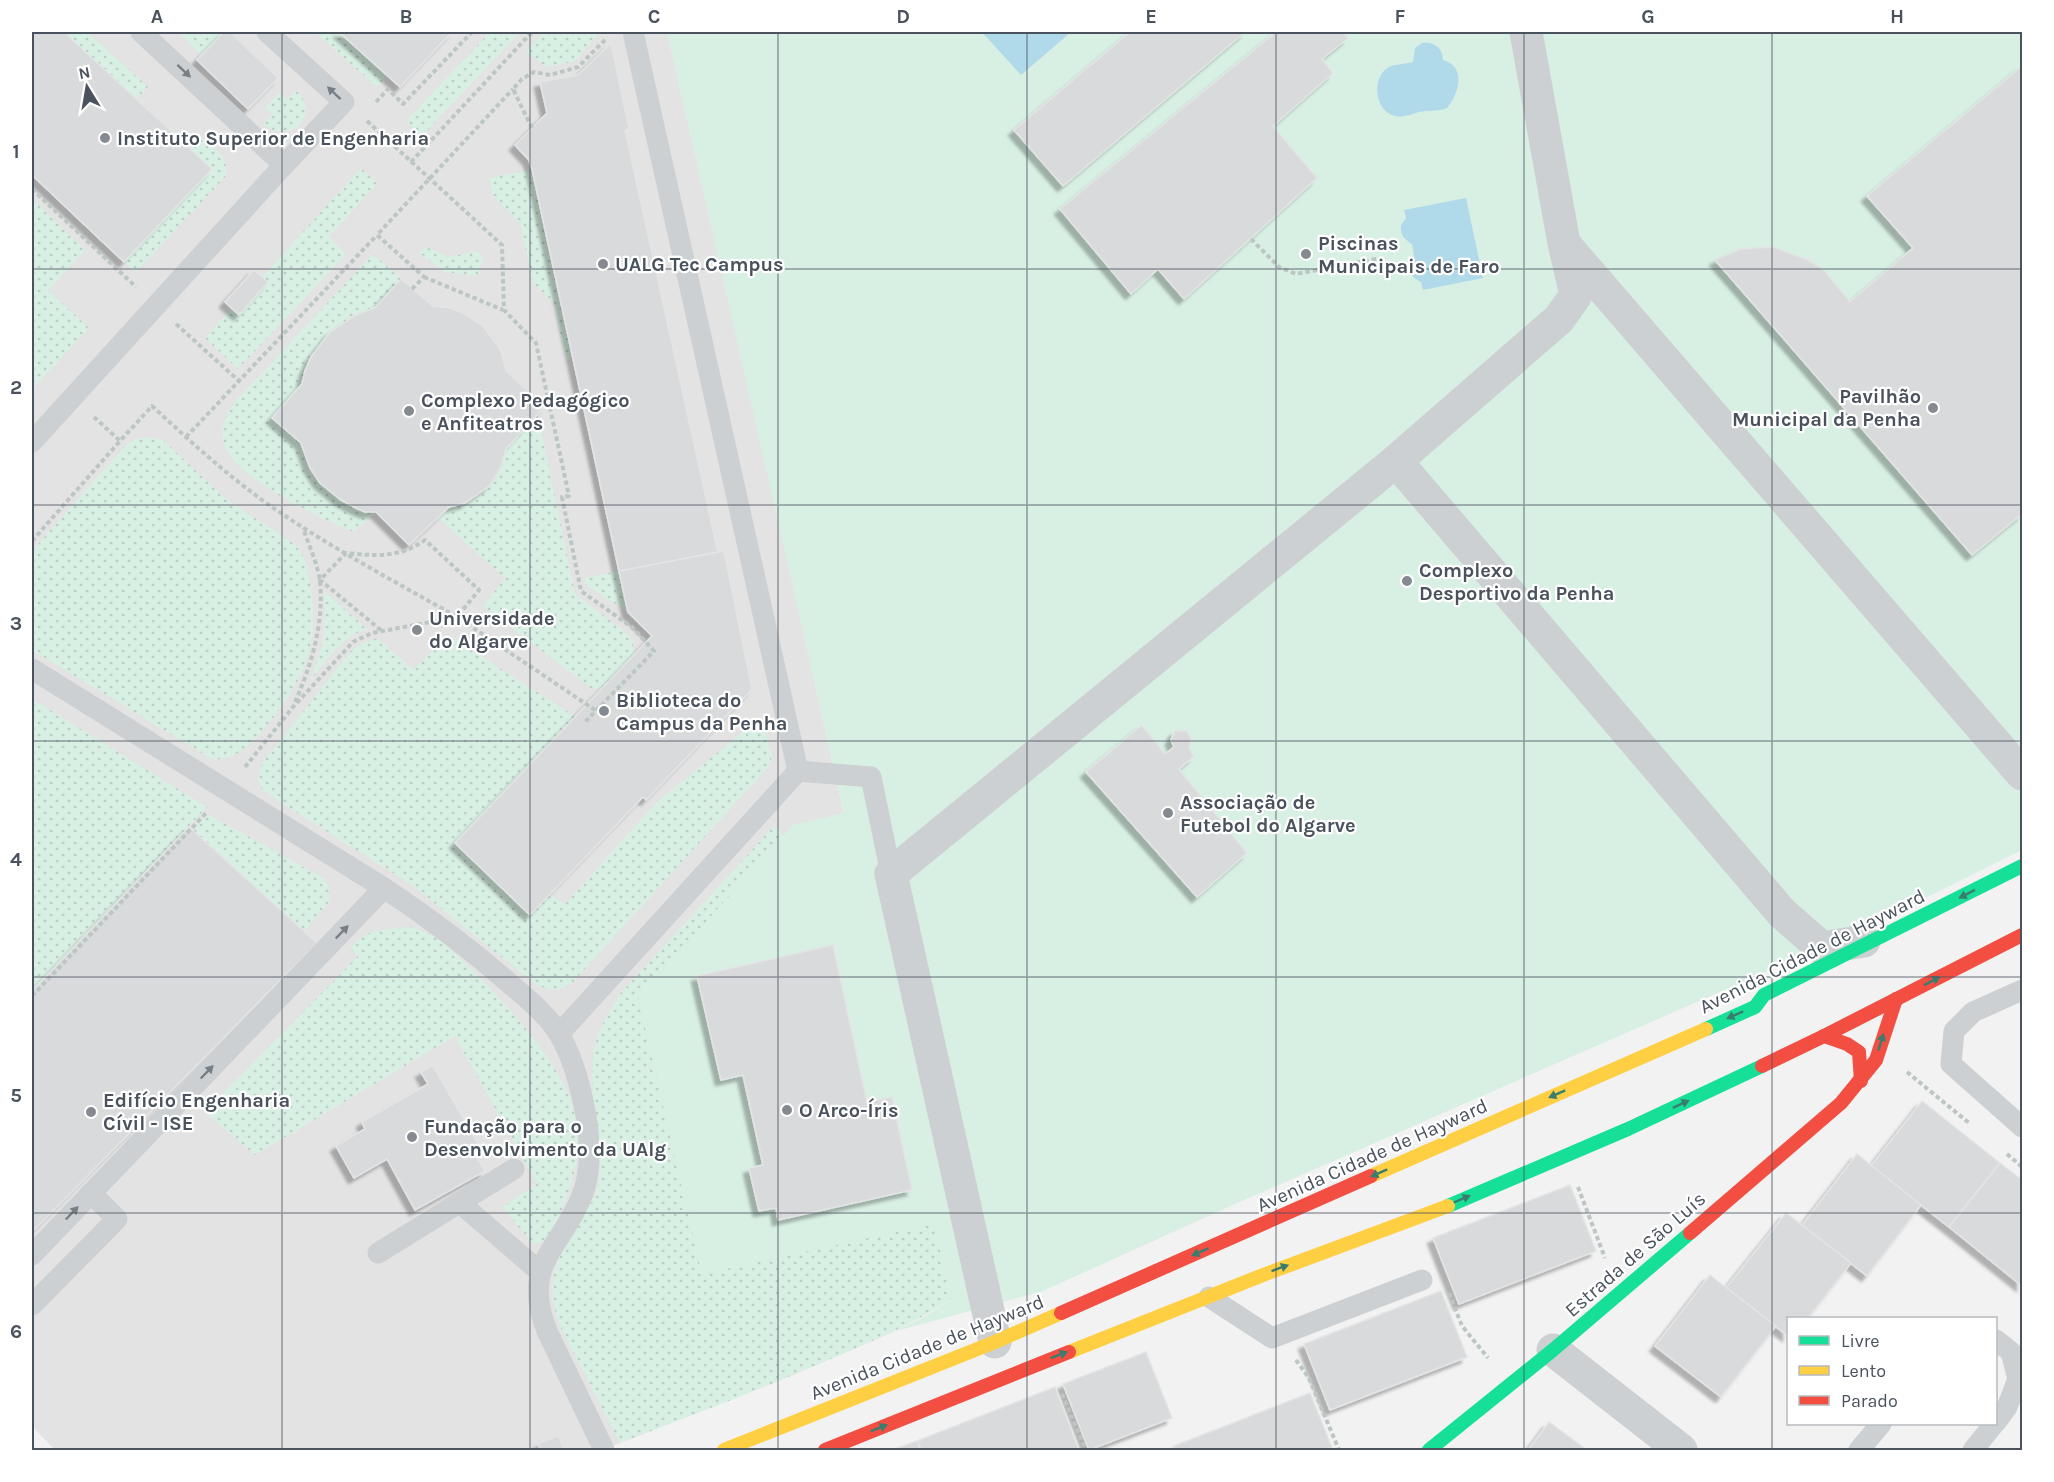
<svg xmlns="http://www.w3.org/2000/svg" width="2054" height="1482" font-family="Karla,sans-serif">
	<defs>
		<pattern id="grass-dots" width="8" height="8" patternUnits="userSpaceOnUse" patternTransform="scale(1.5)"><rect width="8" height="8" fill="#d8efe3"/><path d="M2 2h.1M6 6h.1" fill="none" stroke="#bbcfc5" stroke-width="1.8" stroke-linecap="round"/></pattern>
		<filter id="shadow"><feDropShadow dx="-5.5" dy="5.5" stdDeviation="1.5" flood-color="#0004"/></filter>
	</defs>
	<rect width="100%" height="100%" fill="#f2f2f2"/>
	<path fill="#e4e3e3" d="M32 32H667L760 437 935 1223 893 1332 786 1378 602 1450H55L32 1426Z"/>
	<g fill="url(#grass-dots)">
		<path d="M71 32H87L148 87 136 99 67 35Z"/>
		<path d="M177 32H218L221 35 202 55Z"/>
		<path d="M315 32H339L388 76 377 87Z"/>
		<path d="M490 32H520L422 136 406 121Z"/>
		<path d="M544 32H600L575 61 547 67 526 52Z"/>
		<path d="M296 90C322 114 291 146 263 124L272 114 266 107 279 93 287 99Z"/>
		<path d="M200 136C212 147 232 158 225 177L136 272 124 262 211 169 189 148Z"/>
		<path d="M361 168 377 184 328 237 346 254 238 369 205 338 232 308 238 314 262 277Z"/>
		<path d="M532 169 572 358 566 359 554 303 533 283 520 223 493 196 490 178Z"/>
		<path d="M32 199 85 250 48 290 89 328 32 389Z"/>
		<path d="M426 247 448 257 477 251 483 258 477 276 444 272 420 253Z"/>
		<path d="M373 254 401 279 376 307 356 315 330 332 311 357 305 371 302 384 301 443 314 476 341 500 365 512H376L354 532C321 518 236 480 224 444 219 427 226 414 236 401Z"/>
		<path d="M538 415 575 594 623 630 633 641V656L601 689 591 688 483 606 505 578 438 518 449 507 465 503 489 486 500 469 506 449Z"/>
		<path d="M149 437 163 440 225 498 293 543C306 554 307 567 310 584 322 645 302 684 263 730 250 745 232 764 210 758L32 650V551L126 445 136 439Z"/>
		<path d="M619 571 628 612 586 585 584 578Z"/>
		<path d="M324 591 368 630C343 632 326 663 310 681 324 645 327 629 324 591Z"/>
		<path d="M448 635 576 717 455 843 530 915 550 895 565 904 656 803 761 717 772 755 770 765 572 983C560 992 548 991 535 984L412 885 263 791C256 781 258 771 264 761L351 651 363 643 377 638 413 670Z"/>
		<path d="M32 699 207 807 32 991Z"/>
		<path d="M208 814 325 879 329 887V902L304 931 193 830Z"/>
		<path d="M774 826 784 836 638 997 702 1274 935 1223 951 1299C912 1325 871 1342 828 1360 760 1390 689 1416 620 1443L560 1326C544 1284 555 1260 578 1224 587 1209 597 1197 599 1179 601 1164 598 1148 597 1133 591 1072 583 1049 620 994Z"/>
		<path d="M407 927C418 929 428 932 437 938 448 946 458 957 468 966 505 1002 562 1063 575 1113 583 1145 575 1177 563 1207 557 1221 549 1242 534 1245L502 1207 537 1184 455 1036 255 1155 205 1112 358 956 350 949C366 928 383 930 407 927Z"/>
	</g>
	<path fill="#d8efe3" d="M667 32H2022V850L1857 932 1235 1204 1043 1291 893 1332 924 1317 951 1299 934 1224 702 1274 638 997 793 825 844 813Z"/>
	<g fill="#b0daea">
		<path d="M982 32H1071L1021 75Z"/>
		<path d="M1422 43C1434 41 1443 48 1443 60 1467 67 1459 94 1447 108 1437 112 1428 110 1419 112 1411 114 1404 118 1395 116 1376 112 1371 81 1386 69 1392 64 1405 64 1413 62L1415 48Z"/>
		<path d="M1466 198 1483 278 1423 290 1421 282C1409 276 1406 268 1414 257L1412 244C1404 239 1400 235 1401 225L1406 218 1404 210Z"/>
	</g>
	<g fill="#d9dadc" stroke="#e3e4e5" stroke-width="1.5" filter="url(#shadow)">
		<path d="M32 32H64L212 169 124 262 32 175Z"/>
		<path d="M224 32H230L278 78 248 109 197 60Z"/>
		<path d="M339 32H452L400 87Z"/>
		<path d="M1130 32H1245L1063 186 1014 130Z"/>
		<path d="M1276 32H1343L1348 38 1322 59 1333 73 1273 126 1317 178 1184 299 1158 269 1131 294 1060 209Z"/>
		<path d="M611 43 629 129 625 130 718 553 619 571 532 169 529 160 515 145 547 113 540 82 578 75Z"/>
		<path d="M2022 66V514L1972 555 1715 260 1740 249 1773 247 1808 260 1825 271 1850 302 1913 248 1867 196Z"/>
		<path d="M254 270 268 282 239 315 225 302Z"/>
		<path d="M401 279 433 306 450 308 463 313 484 327 501 351 506 371 545 406 506 449 500 469 489 486 465 503 449 507 409 545 376 512H365L356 508 341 500 320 483 310 468 301 443 272 418 302 384 305 371 311 357 330 332 356 315 376 307Z"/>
		<path d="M724 551 752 689 646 800 643 797 530 915 455 843 652 636 628 612 619 571Z"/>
		<path d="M1142 725 1165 754 1174 747 1171 740 1175 731H1187L1191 739 1189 748 1194 756 1179 769 1247 853 1197 897 1086 772Z"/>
		<path d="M189 827 317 943 32 1232V991Z"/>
		<path d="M833 945 867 1102 892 1097 912 1190 778 1220 776 1208 759 1211 749 1168 763 1165 743 1075 721 1080 697 976Z"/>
		<path d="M433 1066 479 1146 472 1150 485 1171 415 1210 387 1159 354 1178 336 1146 365 1129 362 1122 428 1084 421 1072Z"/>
		<path d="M1922 1101 2000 1163 1949 1227 1871 1166Z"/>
		<path d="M1857 1154 1921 1205 1867 1276 1802 1225Z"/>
		<path d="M2000 1163 2022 1180V1286L1949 1227Z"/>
		<path d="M1570 1185 1596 1251 1459 1304 1433 1238Z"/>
		<path d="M1786 1213 1851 1263 1808 1318H1788V1336L1726 1288Z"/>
		<path d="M1710 1275 1776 1326 1721 1397 1655 1346Z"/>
		<path d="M1441 1291 1467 1357 1330 1410 1304 1344Z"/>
		<path d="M1146 1352 1172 1418 1089 1450 1063 1384Z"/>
		<path d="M1055 1387 1079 1450H921L917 1441Z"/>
		<path d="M1310 1393 1333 1450H1176L1174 1446Z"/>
		<path d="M1549 1422 1587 1450H1528Z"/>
		<path d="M558 1436 564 1450H541L538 1444Z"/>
		<path d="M917 1441 921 1450H892Z"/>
	</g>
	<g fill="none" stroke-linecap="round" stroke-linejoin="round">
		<g stroke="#bcc6c3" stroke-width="4" stroke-dasharray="4.5 3" stroke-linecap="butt">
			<path d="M376 102 388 89 403 104 472 32"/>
			<path d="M367 121 502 245 504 310 536 343 569 496 562 497 581 591 633 628 654 651 585 722"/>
			<path d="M532 128 513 89 522 79 534 72 550 75 578 67 605 40"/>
			<path d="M411 162 532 32"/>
			<path d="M32 189 136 287"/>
			<path d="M1251 239 1279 267 1296 274 1381 258"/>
			<path d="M424 277 503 310"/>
			<path d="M412 289 424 277 377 235 513 89"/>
			<path d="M176 324 239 381"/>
			<path d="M94 417 120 441 152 406C191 442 231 479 275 509 333 549 396 582 457 617L479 590 425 540C400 558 375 556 346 553L320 580 382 631"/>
			<path d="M186 437 377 235"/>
			<path d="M32 541 120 441"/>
			<path d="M295 702C312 664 324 623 320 581 318 565 308 543 303 528"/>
			<path d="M245 767 293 707 353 642 372 633 457 617 595 710"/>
			<path d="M32 996 207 812"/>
			<path d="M1907 1072 1969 1123"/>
			<path d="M2007 1154 2022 1167"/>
			<path d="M1578 1187 1605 1258"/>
			<path d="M1449 1293 1462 1326 1488 1358"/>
			<path d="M1296 1360 1309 1378 1339 1450"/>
			<path d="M1062 1394 1086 1450"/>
		</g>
		<g stroke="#cdd0d2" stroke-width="21">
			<path d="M141 32 284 165"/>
			<path d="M32 442 284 165 344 102 267 32"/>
			<path d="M32 669 384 888C428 917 469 948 508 982 526 998 546 1013 559 1034 574 1059 581 1088 586 1116 590 1141 592 1169 583 1193 562 1249 520 1262 547 1331L604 1450"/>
			<path d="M798 771 871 777 891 874"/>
			<path d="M2022 990 1973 1012 1954 1031 1951 1064 2022 1127"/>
			<path d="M559 1034 798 771 633 32"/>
			<path d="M460 1203 540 1272"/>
			<path d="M378 1253 514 1169"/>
			<path d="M32 1255 384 888"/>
			<path d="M1209 1297 1272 1338 1422 1280"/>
			<path d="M32 1305 117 1219 91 1193"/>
			<path d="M1996 1340 2011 1352 2018 1379 2007 1407 1996 1422"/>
			<path d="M1859 1450 1881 1424"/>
			<path d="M1973 1450 1994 1424"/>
		</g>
		<g stroke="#cdd0d2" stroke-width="33">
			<path d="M1526 32 1564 243 1576 295 1559 319 1396 461 1782 913 1822 948 1864 941"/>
			<path d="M1567 247 2022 774"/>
			<path d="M995 1342 891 874 1396 461"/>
			<path d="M1553 1350 1681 1450"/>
		</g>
		<g stroke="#16e098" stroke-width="14">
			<path d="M1706 1029 1755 1007 1764 995 2022 866"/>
			<path d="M1448 1206 1628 1129 1762 1066"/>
			<path d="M1429 1450 1553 1350 1690 1233"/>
		</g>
		<g stroke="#ffcf43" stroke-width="14">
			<path d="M1371 1176 1706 1029"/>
			<path d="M1069 1352 1263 1275 1448 1206"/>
			<path d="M724 1450 995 1342 1061 1313"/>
		</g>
		<g stroke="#f24e42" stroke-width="14">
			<path d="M1824 1036 1847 1044 1859 1052 1861 1081"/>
			<path d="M1762 1066 1824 1036 2022 935"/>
			<path d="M1690 1233 1841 1103 1876 1060 1896 999"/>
			<path d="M1061 1313 1371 1176"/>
			<path d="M825 1450 1069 1352"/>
		</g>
	</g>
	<defs><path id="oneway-solid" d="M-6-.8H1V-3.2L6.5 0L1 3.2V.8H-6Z" transform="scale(1.5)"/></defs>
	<g fill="#787e86">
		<use href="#oneway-solid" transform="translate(184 71) rotate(43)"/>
		<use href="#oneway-solid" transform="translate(334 93) rotate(-137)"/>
		<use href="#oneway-solid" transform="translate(342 932) rotate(-46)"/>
		<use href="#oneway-solid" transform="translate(207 1072) rotate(-46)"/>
		<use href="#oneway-solid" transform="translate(72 1213) rotate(-46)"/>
	</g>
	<g fill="#3a7d6f">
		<use href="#oneway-solid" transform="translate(1967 894) rotate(153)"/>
		<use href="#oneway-solid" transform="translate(1932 981) rotate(-27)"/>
		<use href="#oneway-solid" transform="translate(1735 1015) rotate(156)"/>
		<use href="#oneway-solid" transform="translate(1881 1042) rotate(-73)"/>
		<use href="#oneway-solid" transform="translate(1557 1094) rotate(156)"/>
		<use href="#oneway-solid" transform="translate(1681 1104) rotate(-25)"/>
		<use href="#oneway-solid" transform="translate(1379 1173) rotate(156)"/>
		<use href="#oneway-solid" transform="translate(1462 1199) rotate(-23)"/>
		<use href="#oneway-solid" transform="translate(1200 1252) rotate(156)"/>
		<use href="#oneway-solid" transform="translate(1280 1268) rotate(-20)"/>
		<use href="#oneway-solid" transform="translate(1059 1355) rotate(-21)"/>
		<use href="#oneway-solid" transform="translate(879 1428) rotate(-22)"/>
	</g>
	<path fill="none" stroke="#4a525d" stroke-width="1.5" stroke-opacity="0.55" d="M282 32V1450M530 32V1450M778 32V1450M1027 32V1450M1276 32V1450M1524 32V1450M1772 32V1450M32 269H2022M32 505H2022M32 741H2022M32 977H2022M32 1213H2022"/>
	<g fill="#858a91" stroke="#fff" stroke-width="2">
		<circle cx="105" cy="138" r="6"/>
		<circle cx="1306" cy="254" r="6"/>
		<circle cx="603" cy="264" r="6"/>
		<circle cx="1933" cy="408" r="6"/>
		<circle cx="409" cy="411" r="6"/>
		<circle cx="1407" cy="581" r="6"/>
		<circle cx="417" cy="630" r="6"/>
		<circle cx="604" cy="711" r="6"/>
		<circle cx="1168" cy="813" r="6"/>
		<circle cx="787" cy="1110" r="6"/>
		<circle cx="91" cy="1112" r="6"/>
		<circle cx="412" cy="1137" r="6"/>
	</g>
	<g text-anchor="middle" stroke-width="4.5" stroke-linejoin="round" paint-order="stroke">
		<g font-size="20" font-weight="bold" fill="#4a525d" stroke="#fff" text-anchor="start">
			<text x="117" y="145">Instituto Superior de Engenharia</text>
			<text x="1318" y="250">Piscinas<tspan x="1318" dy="23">Municipais de Faro</tspan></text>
			<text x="615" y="271">UALG Tec Campus</text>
			<text x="1921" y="403" text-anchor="end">Pavilhão<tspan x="1921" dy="23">Municipal da Penha</tspan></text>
			<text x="421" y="407">Complexo Pedagógico<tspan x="421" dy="23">e Anfiteatros</tspan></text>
			<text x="1419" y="577">Complexo<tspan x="1419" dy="23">Desportivo da Penha</tspan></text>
			<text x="429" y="625">Universidade<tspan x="429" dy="23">do Algarve</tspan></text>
			<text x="616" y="707">Biblioteca do<tspan x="616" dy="23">Campus da Penha</tspan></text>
			<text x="1180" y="809">Associação de<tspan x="1180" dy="23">Futebol do Algarve</tspan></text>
			<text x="103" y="1107">Edifício Engenharia<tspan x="103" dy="23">Cívil - ISE</tspan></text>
			<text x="799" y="1117">O Arco-Íris</text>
			<text x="424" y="1133">Fundação para o<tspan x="424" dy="23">Desenvolvimento da UAlg</tspan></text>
		</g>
		<g font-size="20" fill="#4a525d" stroke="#fff">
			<text transform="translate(1812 951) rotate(-27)" y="7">Avenida Cidade de Hayward</text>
			<text transform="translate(1372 1155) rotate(-24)" y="7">Avenida Cidade de Hayward</text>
			<text transform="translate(1635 1254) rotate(-41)" y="7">Estrada de São Luís</text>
			<text transform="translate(927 1347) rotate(-22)" y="7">Avenida Cidade de Hayward</text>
		</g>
	</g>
	<rect width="2054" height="1482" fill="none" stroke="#ffffff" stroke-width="66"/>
	<rect x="1787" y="1317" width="210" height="108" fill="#ffffff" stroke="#b7babe" stroke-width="1.5"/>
	<rect x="1799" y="1336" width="30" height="9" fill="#16e098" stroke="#b7babe" stroke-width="1.5"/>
	<text x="1841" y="1347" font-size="18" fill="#4a525d">Livre</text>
	<rect x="1799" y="1366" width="30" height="9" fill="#ffcf43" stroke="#b7babe" stroke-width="1.5"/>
	<text x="1841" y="1377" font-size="18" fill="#4a525d">Lento</text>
	<rect x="1799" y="1396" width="30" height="9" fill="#f24e42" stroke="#b7babe" stroke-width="1.5"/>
	<text x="1841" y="1407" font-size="18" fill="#4a525d">Parado</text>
	<g transform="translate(87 87) rotate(349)" stroke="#ffffff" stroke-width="4.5" paint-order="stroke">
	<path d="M0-4.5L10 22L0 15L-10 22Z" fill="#4a525d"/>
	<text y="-9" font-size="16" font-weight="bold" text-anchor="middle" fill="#4a525d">N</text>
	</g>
	<rect x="33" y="33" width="1988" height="1416" fill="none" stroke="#4a525d" stroke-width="2"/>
	<g font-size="20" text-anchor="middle" font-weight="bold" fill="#4a525d">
		<text x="157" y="23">A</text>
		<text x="406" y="23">B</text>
		<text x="654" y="23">C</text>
		<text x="903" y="23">D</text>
		<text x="1151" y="23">E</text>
		<text x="1400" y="23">F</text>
		<text x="1648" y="23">G</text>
		<text x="1897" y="23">H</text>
		<text x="16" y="158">1</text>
		<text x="16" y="394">2</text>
		<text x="16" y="630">3</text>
		<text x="16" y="866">4</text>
		<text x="16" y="1102">5</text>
		<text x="16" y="1338">6</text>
	</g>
</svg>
